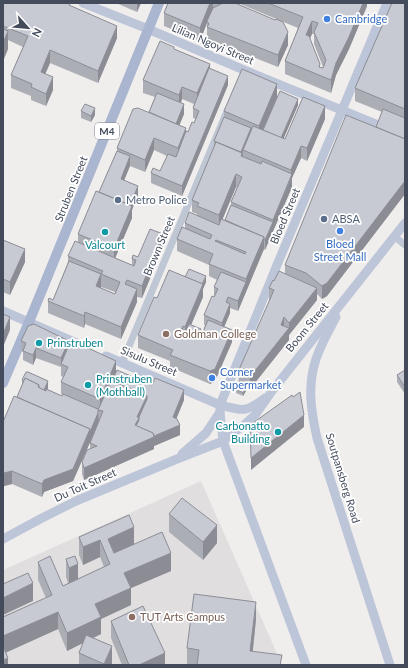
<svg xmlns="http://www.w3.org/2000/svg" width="408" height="668" font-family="Lato,sans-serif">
	<rect width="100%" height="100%" fill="#f0eded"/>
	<path fill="#e1dedf" d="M201 481 282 665H3V570Z"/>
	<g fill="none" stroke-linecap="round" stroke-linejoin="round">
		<g stroke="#bfc6d4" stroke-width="7">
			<path d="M394 236 405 245"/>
			<path d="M122 363 227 111"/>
		</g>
		<g stroke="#bdc5d8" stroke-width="9">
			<path d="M83 3 148 29 244 70 378 125"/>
			<path d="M3 311 81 345"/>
			<path d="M336 317C329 330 321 344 316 359 307 386 311 411 317 438L390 665"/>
			<path d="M106 356 220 405C243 411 245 413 265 398"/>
			<path d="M182 454 206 433 220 412"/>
			<path d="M3 539 42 518 76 501 177 459 223 441 244 425 256 414 272 391 405 223"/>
			<path d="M306 665 223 441 220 412V405L277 265 387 3"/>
		</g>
		<path stroke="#aab5cf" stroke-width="10" d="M3 383 29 322 159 3"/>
	</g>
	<g fill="#acaeb5" fill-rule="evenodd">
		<path d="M3 3H70V6L117 38 98 83 50 63 45 74 53 90 46 106 31 100V96L11 88V75L23 47 8 40V49L3 61Z"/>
		<path d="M116 3H141L137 12Z"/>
		<path d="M168 3H221V4L288 45 278 67 207 39V23L200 41 164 26V13Z"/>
		<path d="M238 3H367V6L349 49 336 75 331 93 285 74V61L298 28ZM312 34H314V44L323 67V68L320 67 310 38Z"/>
		<path d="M405 3V194L327 296 322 299 317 294V300L289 335V340L250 389 246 388V391L243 396 236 393V389L239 385 238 372 269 301V288L274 281 285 274V265L376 127 382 112 355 101V88Z"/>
		<path d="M174 49 210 68 228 85 182 196 151 183V173L160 171 167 156 154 150 145 172 130 166 124 180 138 195 132 210V218L115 258 132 265V259L163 247 142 298 137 297V302L121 339 85 324 84 328 48 313V301L53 300 68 262V256L78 243V234L99 192 117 151V148L149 112 155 97 143 93V80ZM182 99 194 104 193 108V118L196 119 194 123 188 132 179 125 184 114 181 103ZM101 282V287L115 292V294L101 288Z"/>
		<path d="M277 96 298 105 283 139H285L325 119 307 161 301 158 292 178V187L265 250 264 249 238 311 230 308V313L224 327 232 342 215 381 210 384 170 367V361L138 348V335L157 298 185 277 206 282 203 289V297L191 325 203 332 205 325H204V315L214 297V287L217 280 209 276V265L177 251V239L185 228V223L197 216V214L192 212V200L214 147V141L224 118V111ZM236 187H237L231 202V205L225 220 222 219Z"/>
		<path d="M81 111 95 115 91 122 81 118Z"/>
		<path d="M3 240 25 262 10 295 3 292Z"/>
		<path d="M21 341 69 346 116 371 184 400 176 419 180 435 154 446V449L84 480 82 474V462L90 449V443L91 440 73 481 44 492 42 497 12 484 4 486 3 488V422L17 397 22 385V380L48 388 47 389 62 396 63 395 61 394V382L63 377 61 376V367L36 358 33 365 23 360V352L21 351Z"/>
		<path d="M405 370V394L397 382V375Z"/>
		<path d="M169 514 217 543 203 560 169 532Z"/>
		<path d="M79 537 134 544 171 571 131 588V605L101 619V634L93 638 112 664 111 665H79V653L83 643 67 651 58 629 6 652 8 665H3V617L46 598 38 580V562L63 586 68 583 66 577V559L78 579 104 567 100 557 83 565 79 555Z"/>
		<path d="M256 619 253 651 282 665H187V648Z"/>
		<path d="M111 621 165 665H122L111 638Z"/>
	</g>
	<g fill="#8c8d94">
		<path d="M137 3H141L137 12Z"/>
		<path d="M210 3H213V9L207 21V23L200 41V28Z"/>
		<path d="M363 3H367V6L349 49 336 75 331 93V80L336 63Z"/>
		<path d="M312 21V34L306 47V35Z"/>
		<path d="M117 26V38L98 83V71Z"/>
		<path d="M8 31V49L3 61V43Z"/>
		<path d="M288 32V45L278 67V55Z"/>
		<path d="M50 50V63L41 84V72Z"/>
		<path d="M210 64V77L197 106V93Z"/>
		<path d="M228 76V85L182 196V186Z"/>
		<path d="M53 77V90L46 106V94Z"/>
		<path d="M277 84V97L259 139V126Z"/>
		<path d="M182 87V99L179 107V95Z"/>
		<path d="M298 99V105L280 147V140Z"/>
		<path d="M184 104V114L175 136V126Z"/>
		<path d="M325 106V119L307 161V148Z"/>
		<path d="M95 108V115L91 122V116Z"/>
		<path d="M186 128V141L178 160V148Z"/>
		<path d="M251 128V138L243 150 242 165 241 152Z"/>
		<path d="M154 138V150L145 172V160Z"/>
		<path d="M301 146V158L292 178V187L265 250V240L273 222V220L291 178V170Z"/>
		<path d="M130 156V166L121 188V179Z"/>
		<path d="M236 174V187L219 228V215Z"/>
		<path d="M405 181V194L327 296 322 299V286Z"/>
		<path d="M138 186V195L132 210V218L114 261V249L129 207Z"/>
		<path d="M163 234V247L142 298V286Z"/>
		<path d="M264 237V249L246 292V279Z"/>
		<path d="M25 249V262L10 295V282Z"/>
		<path d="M101 274V287L96 298V286Z"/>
		<path d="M206 276V282L203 289V297L185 339V327Z"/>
		<path d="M246 282V292L238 311V301Z"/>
		<path d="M317 288V300L289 335V340L250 389V377L289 328V323Z"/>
		<path d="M137 289V302L121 339V327Z"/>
		<path d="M230 304V313L222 332V323Z"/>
		<path d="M85 312V324L84 328V316Z"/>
		<path d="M10 317V330L3 347V334Z"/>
		<path d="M284 317V330L281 325Z"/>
		<path d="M183 326V338L180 332Z"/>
		<path d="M232 330V342L215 381 210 384V371Z"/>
		<path d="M69 341V351L61 364V358Z"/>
		<path d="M36 348V358L33 365V355Z"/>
		<path d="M116 361V373L100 411V399Z"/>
		<path d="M48 381V388L44 397V390Z"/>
		<path d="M246 388V391L243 396V393Z"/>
		<path d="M184 390V400L173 427V417Z"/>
		<path d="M147 396V409L139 430 135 425 137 417Z"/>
		<path d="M98 413 99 422 73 481 44 492 42 497V484L44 480 90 429Z"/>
		<path d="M304 415V427L251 470V458Z"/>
		<path d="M180 425V435L154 446V449L84 480V468L153 437Z"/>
		<path d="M12 471V484L4 486 3 488V475L4 473Z"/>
		<path d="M217 525V543L203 560V542Z"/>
		<path d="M134 527V545L108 556V539Z"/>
		<path d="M100 540V557L83 565V547Z"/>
		<path d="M171 553V571L131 588V605L101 619V634L67 651V633L124 573Z"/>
		<path d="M78 564V582L69 586V568Z"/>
		<path d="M33 583V601L3 615V598Z"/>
		<path d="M256 602V619L251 665 250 651Z"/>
		<path d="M58 612V629L3 654V636Z"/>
		<path d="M112 646V664L111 665H104Z"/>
		<path d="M165 653V665H139Z"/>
		<path d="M8 658V665H3V660Z"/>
	</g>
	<g fill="#c8cad3" stroke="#8c8d94" fill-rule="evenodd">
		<path d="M3 3H70L69 5 117 26 98 71 50 50 41 72 53 77 46 94 31 87 32 84 11 75 28 36 3 26Z"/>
		<path d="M168 3H210L200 28 164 13Z"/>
		<path d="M223 3H235L275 20 276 19 283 22 288 32 278 55 207 27 209 24 207 21 213 8Z"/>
		<path d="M268 3H363L349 37 336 63 331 80 285 61 303 17ZM312 21 318 23 314 32 326 60 323 68 319 67 320 64 309 36 306 35Z"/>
		<path d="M392 3H405V109L355 88Z"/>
		<path d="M3 29 8 31 3 43Z"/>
		<path d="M160 41 174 47V49L210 64 197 93 182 87 179 95 143 80Z"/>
		<path d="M209 68 228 76 182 186 151 173 153 168 160 171 168 154 176 157 186 131 188 132 192 122 194 123 199 111 193 108Z"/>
		<path d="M242 69 277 84 259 126 224 111Z"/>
		<path d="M280 91 298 99 281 138 263 130Z"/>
		<path d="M157 93 184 104 176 124 149 112Z"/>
		<path d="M303 97 325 106 307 148 301 146 291 170 243 150 253 126 285 139Z"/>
		<path d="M85 104 95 108 91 116 81 111Z"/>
		<path d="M138 108 186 128 178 148 154 138 145 160 117 148 133 109Z"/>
		<path d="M383 109 405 118V139L376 127Z"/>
		<path d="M346 115 405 139V181L327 283 322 286 306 273 285 265Z"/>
		<path d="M224 117 251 128 241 152 214 141Z"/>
		<path d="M216 142 242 153 241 156 261 164 262 161 292 174 273 220 231 202 242 177 236 174 219 215 197 206 199 203 192 200Z"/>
		<path d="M117 151 130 156 121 179 138 186 130 205 99 192Z"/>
		<path d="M96 191 132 206 114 249 78 234Z"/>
		<path d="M231 205 273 222 265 240H264V237L225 220Z"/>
		<path d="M189 212 219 225 221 219 264 237 246 279 209 264 213 254 177 239 182 227 210 239 212 235 185 223ZM216 240 246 252 245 254 215 241Z"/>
		<path d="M150 229 163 234 142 286 127 280 125 284 137 289 121 327 85 312 84 316 48 301 49 298 53 300 69 261 101 274 96 286 115 294 120 282 101 274 103 271 68 256 75 241 134 266 136 260 132 259 133 255 138 257Z"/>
		<path d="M3 240 25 249 10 282 3 279Z"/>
		<path d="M189 269 206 276 202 284 185 277Z"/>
		<path d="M169 270 203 284 185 327 183 326 180 332 195 338 198 330 203 332 208 320 232 330 215 369 210 371 170 355 173 350 138 335 154 297 157 298Z"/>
		<path d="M279 271 317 288 289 323 284 317 281 325 289 328 250 377 238 372 274 290 269 288 273 280 274 281Z"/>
		<path d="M221 272 246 282 238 301 228 297 226 302 230 304 222 323 204 315 212 296 214 297 218 289 214 287Z"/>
		<path d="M3 314 10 317 3 334Z"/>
		<path d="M34 324 69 341 61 358 36 348 33 355 23 351 26 343 21 341 28 326Z"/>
		<path d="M189 324 201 329 200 331 198 330 195 338 182 333 183 332 185 333Z"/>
		<path d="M71 340 116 361 100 399 61 382 68 367 61 364Z"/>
		<path d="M117 370 152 385 155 378 184 390 173 417 177 419 180 425 154 436 153 433 136 426 139 420V417L147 399V396L112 381Z"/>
		<path d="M405 370V387L397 375Z"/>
		<path d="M26 372H28L48 381 44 390 39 388V385L25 378 24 381 22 380Z"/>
		<path d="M25 378 39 385 38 387 46 391V389L62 396 63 394 100 410H98V413L90 432V429L17 397Z"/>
		<path d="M111 381 147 396 137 417 139 418 135 425 153 433 154 437 84 468 82 462 87 450 97 446 90 443 103 411 98 410Z"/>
		<path d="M239 384 246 388 243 393 236 389Z"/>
		<path d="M300 392 304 415 251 458 250 425 292 395 293 397Z"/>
		<path d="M14 396 90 429 73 469 44 480 42 484 12 471 4 473 3 475V422Z"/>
		<path d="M182 498 217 525 203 542 169 514Z"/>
		<path d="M129 515 134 527 108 539 114 553 162 532 171 553 124 573 131 588 95 604 101 617 67 633 58 612 3 636V617L52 595 38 562 50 556 63 586 110 564 100 540 83 547 79 537Z"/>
		<path d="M75 556 78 564 69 568 66 559Z"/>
		<path d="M28 573 33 583 3 598V584Z"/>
		<path d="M194 594 256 602 250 651 282 655 280 665H197L199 650 187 648Z"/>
		<path d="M143 606 165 653 139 665H129L111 621Z"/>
		<path d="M86 635 112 646 104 664 79 653Z"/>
		<path d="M3 646 8 658 3 660Z"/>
	</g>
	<g fill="#3f7fe0" stroke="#fff" stroke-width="1.5">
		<circle cx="327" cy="19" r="4"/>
		<circle cx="340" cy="231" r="4"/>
		<circle cx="212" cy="378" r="4"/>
	</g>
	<g fill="#5c6f8a" stroke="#fff" stroke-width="1.5">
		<circle cx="118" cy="200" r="4"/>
		<circle cx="324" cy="219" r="4"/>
	</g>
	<g fill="#0f9aa8" stroke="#fff" stroke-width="1.5">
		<circle cx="105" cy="232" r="4"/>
		<circle cx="39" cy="343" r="4"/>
		<circle cx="88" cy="385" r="4"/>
		<circle cx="278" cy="432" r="4"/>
	</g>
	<g fill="#8d6e63" stroke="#fff" stroke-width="1.5">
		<circle cx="166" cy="334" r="4"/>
		<circle cx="132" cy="617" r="4"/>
	</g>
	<g text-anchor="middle" stroke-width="3.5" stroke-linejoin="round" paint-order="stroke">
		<rect fill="#fff" stroke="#7c828d" stroke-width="1" x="95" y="123" width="24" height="16" rx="3"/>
		<g font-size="10" font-weight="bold" fill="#444c5c">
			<text x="107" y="135">M4</text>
		</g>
		<g font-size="11" fill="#366cbe" stroke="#fff" text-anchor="start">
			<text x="335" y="23">Cambridge</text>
			<text x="340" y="248" text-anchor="middle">Bloed<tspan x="340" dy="13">Street Mall</tspan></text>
			<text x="220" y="376">Corner<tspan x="220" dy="13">Supermarket</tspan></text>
		</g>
		<g font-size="11" fill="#444c5c" stroke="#fff">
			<text transform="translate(213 44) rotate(23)" y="4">Lilian Ngoyi Street</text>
			<text transform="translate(71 189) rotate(-68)" y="4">Struben Street</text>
			<text transform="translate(285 216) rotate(-67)" y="4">Bloed Street</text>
			<text transform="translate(159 246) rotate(-67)" y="4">Brown Street</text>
			<text transform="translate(307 327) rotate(-51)" y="4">Boom Street</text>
			<text transform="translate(149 361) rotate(23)" y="4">Sisulu Street</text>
			<text transform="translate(343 478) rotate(73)" y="4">Soutpansberg Road</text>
			<text transform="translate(85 485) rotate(-24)" y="4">Du Toit Street</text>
		</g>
		<g font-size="11" fill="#4e5e75" stroke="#fff" text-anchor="start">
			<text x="126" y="204">Metro Police</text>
			<text x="332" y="223">ABSA</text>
		</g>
		<g font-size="11" fill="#0d838f" stroke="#fff" text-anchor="start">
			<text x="105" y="249" text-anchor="middle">Valcourt</text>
			<text x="47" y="347">Prinstruben</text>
			<text x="96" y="383">Prinstruben<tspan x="96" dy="13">(Mothball)</tspan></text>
			<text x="270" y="430" text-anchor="end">Carbonatto<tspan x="270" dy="13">Building</tspan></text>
		</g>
		<g font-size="11" fill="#785e54" stroke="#fff" text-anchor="start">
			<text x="174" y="338">Goldman College</text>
			<text x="140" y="621">TUT Arts Campus</text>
		</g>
	</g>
	<rect width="408" height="668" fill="none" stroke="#444c5c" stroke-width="8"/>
	<g transform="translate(28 28) rotate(117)" stroke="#ffffff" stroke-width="3" paint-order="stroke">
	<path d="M0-3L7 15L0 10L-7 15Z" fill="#444c5c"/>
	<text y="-6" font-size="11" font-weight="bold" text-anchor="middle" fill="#444c5c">N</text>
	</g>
</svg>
